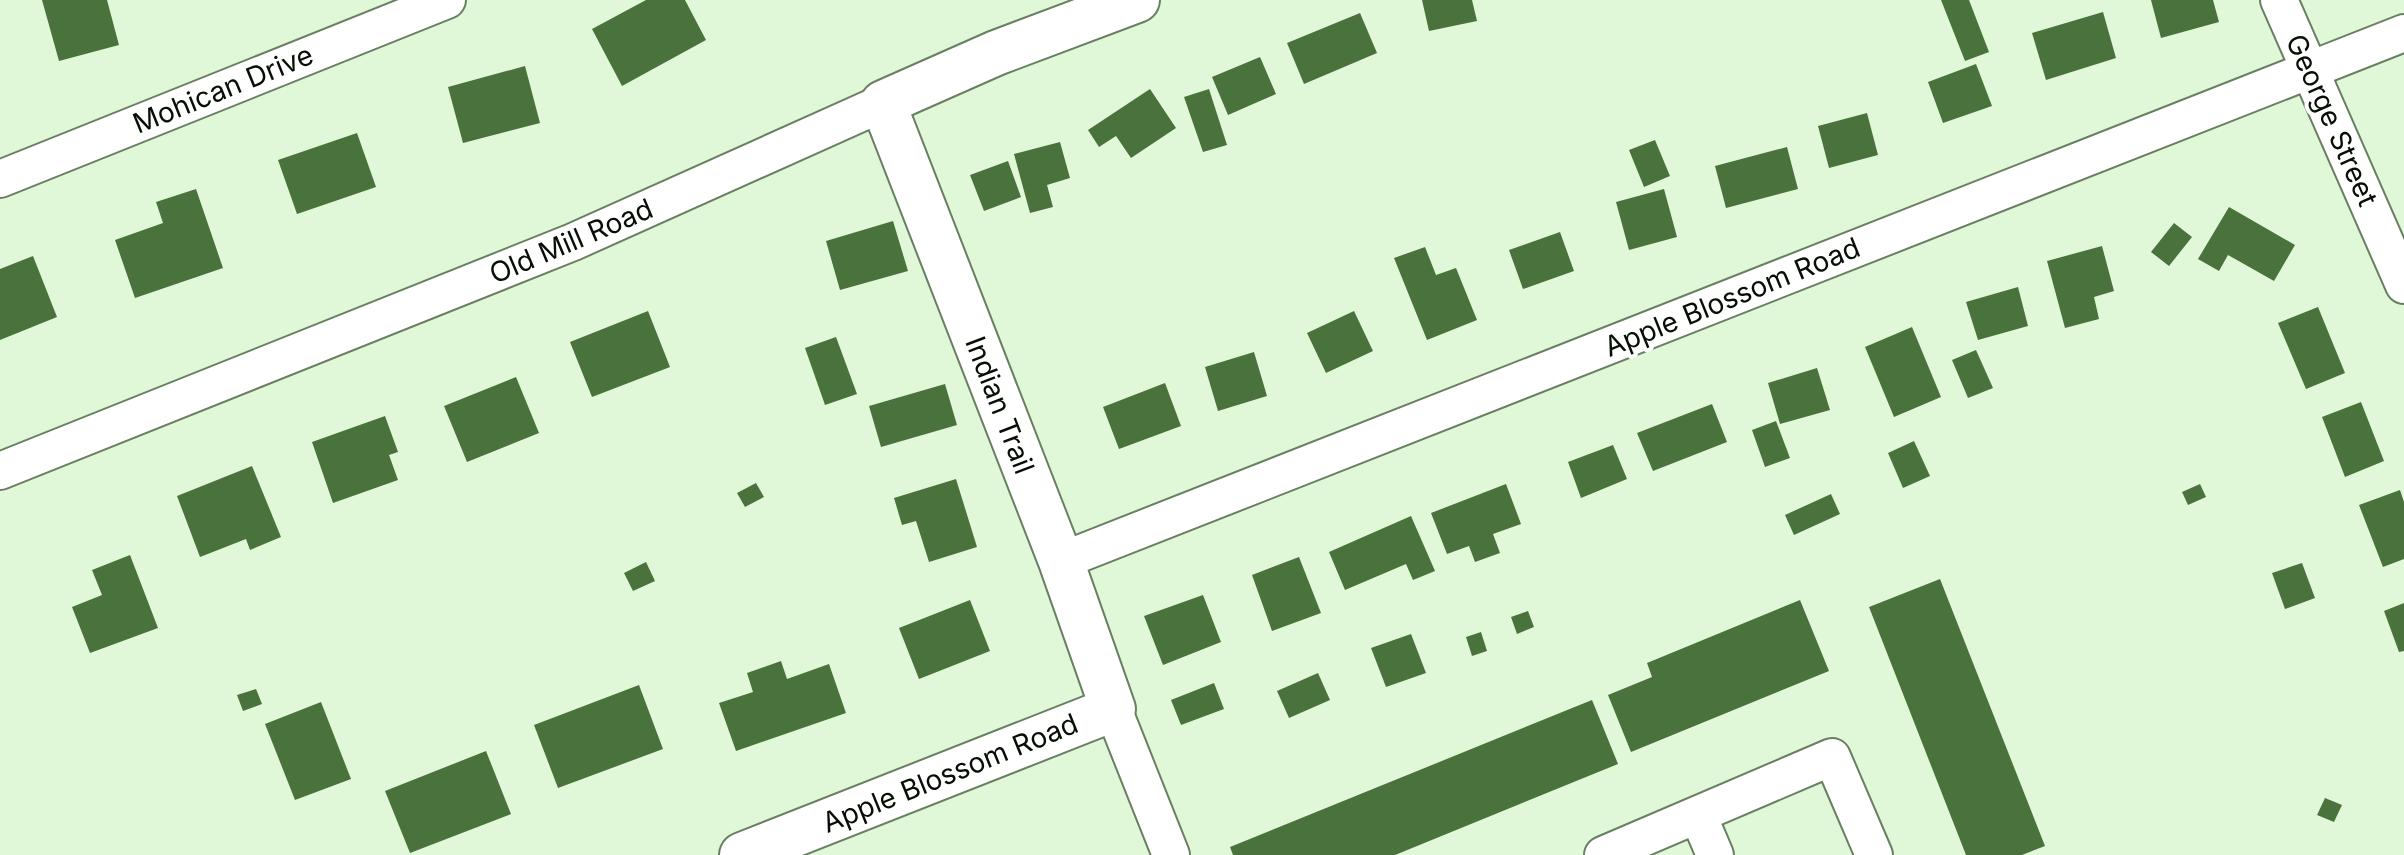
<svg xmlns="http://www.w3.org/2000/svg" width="2404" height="855" font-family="Inter,sans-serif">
	<rect width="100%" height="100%" fill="#e0f8d8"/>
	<g fill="#4a723c">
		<path d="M42 0H107L119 45 59 61Z"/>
		<path d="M646 0H685L706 40 622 86 592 29Z"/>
		<path d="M1422 0H1472L1477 21 1429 31Z"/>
		<path d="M1941 0H1969L1989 52 1965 61Z"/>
		<path d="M2151 0H2213L2219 22 2161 38Z"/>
		<path d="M2103 12 2116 58 2046 80 2032 33Z"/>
		<path d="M1360 13 1377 53 1304 84 1287 43Z"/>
		<path d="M1260 57 1276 94 1228 115 1212 77Z"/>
		<path d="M1976 64 1992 106 1943 123 1928 82Z"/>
		<path d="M525 66 540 123 463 143 448 87Z"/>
		<path d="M1150 89 1176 128 1131 158 1116 136 1099 147 1088 130Z"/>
		<path d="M1209 89 1227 145 1203 152 1184 97Z"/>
		<path d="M1867 113 1878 155 1829 168 1818 126Z"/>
		<path d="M357 133 376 187 297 214 278 160Z"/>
		<path d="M1655 140 1670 176 1644 187 1629 150Z"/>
		<path d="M1060 142 1070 178 1047 185 1053 207 1030 213 1014 154Z"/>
		<path d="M1787 147 1798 189 1726 208 1715 166Z"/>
		<path d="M1008 161 1021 197 984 211 970 175Z"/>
		<path d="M196 189 223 268 135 298 115 240 163 223 156 202Z"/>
		<path d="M1664 189 1677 237 1629 250 1616 202Z"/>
		<path d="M2229 207 2295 245 2274 281 2228 255 2219 271 2198 259Z"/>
		<path d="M893 221 908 271 840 290 826 241Z"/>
		<path d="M2174 223 2192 237 2169 266 2151 252Z"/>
		<path d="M1560 232 1574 271 1523 289 1509 250Z"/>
		<path d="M2102 246 2114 291 2094 297 2099 319 2065 328 2047 261Z"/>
		<path d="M1425 247 1436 275 1456 268 1477 320 1427 340 1394 258Z"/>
		<path d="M33 256 57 317 0 340V269Z"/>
		<path d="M2018 287 2028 326 1978 340 1966 302Z"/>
		<path d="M2318 307 2345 373 2306 389 2278 323Z"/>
		<path d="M648 311 670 367 592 397 570 342Z"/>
		<path d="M1354 311 1373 351 1326 373 1307 333Z"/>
		<path d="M1912 327 1941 397 1894 417 1865 347Z"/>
		<path d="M836 337 857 394 825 405 805 348Z"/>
		<path d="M1976 350 1993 388 1968 398 1952 360Z"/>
		<path d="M1254 352 1267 396 1218 411 1205 367Z"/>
		<path d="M1817 368 1830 410 1780 424 1768 383Z"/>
		<path d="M516 377 539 433 467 462 444 406Z"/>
		<path d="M1165 383 1181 426 1119 449 1103 407Z"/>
		<path d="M945 384 957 425 881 447 869 406Z"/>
		<path d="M2361 402 2384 461 2345 477 2322 417Z"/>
		<path d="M1712 404 1727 442 1653 471 1637 433Z"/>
		<path d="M385 416 398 452 389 455 398 480 333 503 312 442Z"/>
		<path d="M1776 421 1790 458 1765 467 1752 430Z"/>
		<path d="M1914 441 1930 476 1903 488 1888 453Z"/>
		<path d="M1613 445 1627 479 1581 498 1568 462Z"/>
		<path d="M252 466 281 537 250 550 246 539 200 557 177 496Z"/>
		<path d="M956 479 977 547 929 562 916 521 902 525 894 498Z"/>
		<path d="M756 483 764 497 745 507 737 493Z"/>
		<path d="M1506 484 1521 524 1493 534 1500 553 1475 562 1469 546 1447 554 1431 513Z"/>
		<path d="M2200 484 2206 497 2188 505 2182 492Z"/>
		<path d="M2400 490 2404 502V559L2383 567 2359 505Z"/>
		<path d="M1831 494 1840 514 1794 535 1785 515Z"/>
		<path d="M1411 516 1435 571 1413 580 1406 564 1345 590 1329 552Z"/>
		<path d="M130 555 158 628 90 653 72 607 102 595 92 570Z"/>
		<path d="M1299 557 1321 613 1272 631 1252 575Z"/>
		<path d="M646 562 655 581 633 591 624 573Z"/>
		<path d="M2302 563 2315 598 2285 609 2272 573Z"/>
		<path d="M1940 579 2045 846 2022 855H1966L1869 607Z"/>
		<path d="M1203 595 1221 642 1163 665 1144 616Z"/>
		<path d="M970 600 990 651 919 679 899 628Z"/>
		<path d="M1800 600 1829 671 1631 752 1608 695 1652 677 1647 663Z"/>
		<path d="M2404 603V651L2399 652 2384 611Z"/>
		<path d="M1528 611 1534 627 1517 634 1511 617Z"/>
		<path d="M1481 632 1487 651 1472 656 1466 637Z"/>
		<path d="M1411 634 1426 673 1386 687 1371 648Z"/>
		<path d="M781 661 787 679 829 664 846 713 736 751 719 703 753 692 747 673Z"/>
		<path d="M1318 673 1330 700 1289 718 1277 691Z"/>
		<path d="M1214 683 1224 709 1181 725 1171 700Z"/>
		<path d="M639 685 663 749 558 788 534 725Z"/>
		<path d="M256 689 262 704 243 711 237 695Z"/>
		<path d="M1592 700 1618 764 1395 855H1233L1230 847Z"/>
		<path d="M321 702 351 779 295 800 265 724Z"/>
		<path d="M486 751 511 814 410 853 385 791Z"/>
		<path d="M2325 798 2342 805 2334 822 2317 815Z"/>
	</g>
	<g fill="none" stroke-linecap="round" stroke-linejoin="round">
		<defs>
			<g id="minor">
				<path d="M2279 0 2404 285"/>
				<path d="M0 179 447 0"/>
				<path d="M0 471 573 242 883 103"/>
				<path d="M1061 561 2404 33"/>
				<path d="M1113 709 1171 855"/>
				<path d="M1698 815 1715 855"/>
				<path d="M1603 855 1832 757 1874 855"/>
			</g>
			<path id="tertiary" d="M742 855 1113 709 1061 561 883 103 996 53 1137 0"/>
		</defs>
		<use href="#minor" stroke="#697f62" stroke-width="40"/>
		<use href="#tertiary" stroke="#697f62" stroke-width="48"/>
		<use href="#minor" stroke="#fff" stroke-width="36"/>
		<use href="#tertiary" stroke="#fff" stroke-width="44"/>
	</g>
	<g text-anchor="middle" stroke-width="8" stroke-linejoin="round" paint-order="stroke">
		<g font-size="28" fill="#070e05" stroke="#fff">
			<text transform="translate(223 89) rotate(-22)" y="10">Mohican Drive</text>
			<text transform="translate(2332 120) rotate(66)" y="10">George Street</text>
			<text transform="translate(571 241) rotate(-23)" y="10">Old Mill Road</text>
			<text transform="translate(1732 297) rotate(-22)" y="10">Apple Blossom Road</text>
			<text transform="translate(1000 405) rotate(69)" y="10">Indian Trail</text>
			<text transform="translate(950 773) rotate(-22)" y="10">Apple Blossom Road</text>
		</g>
	</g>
</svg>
